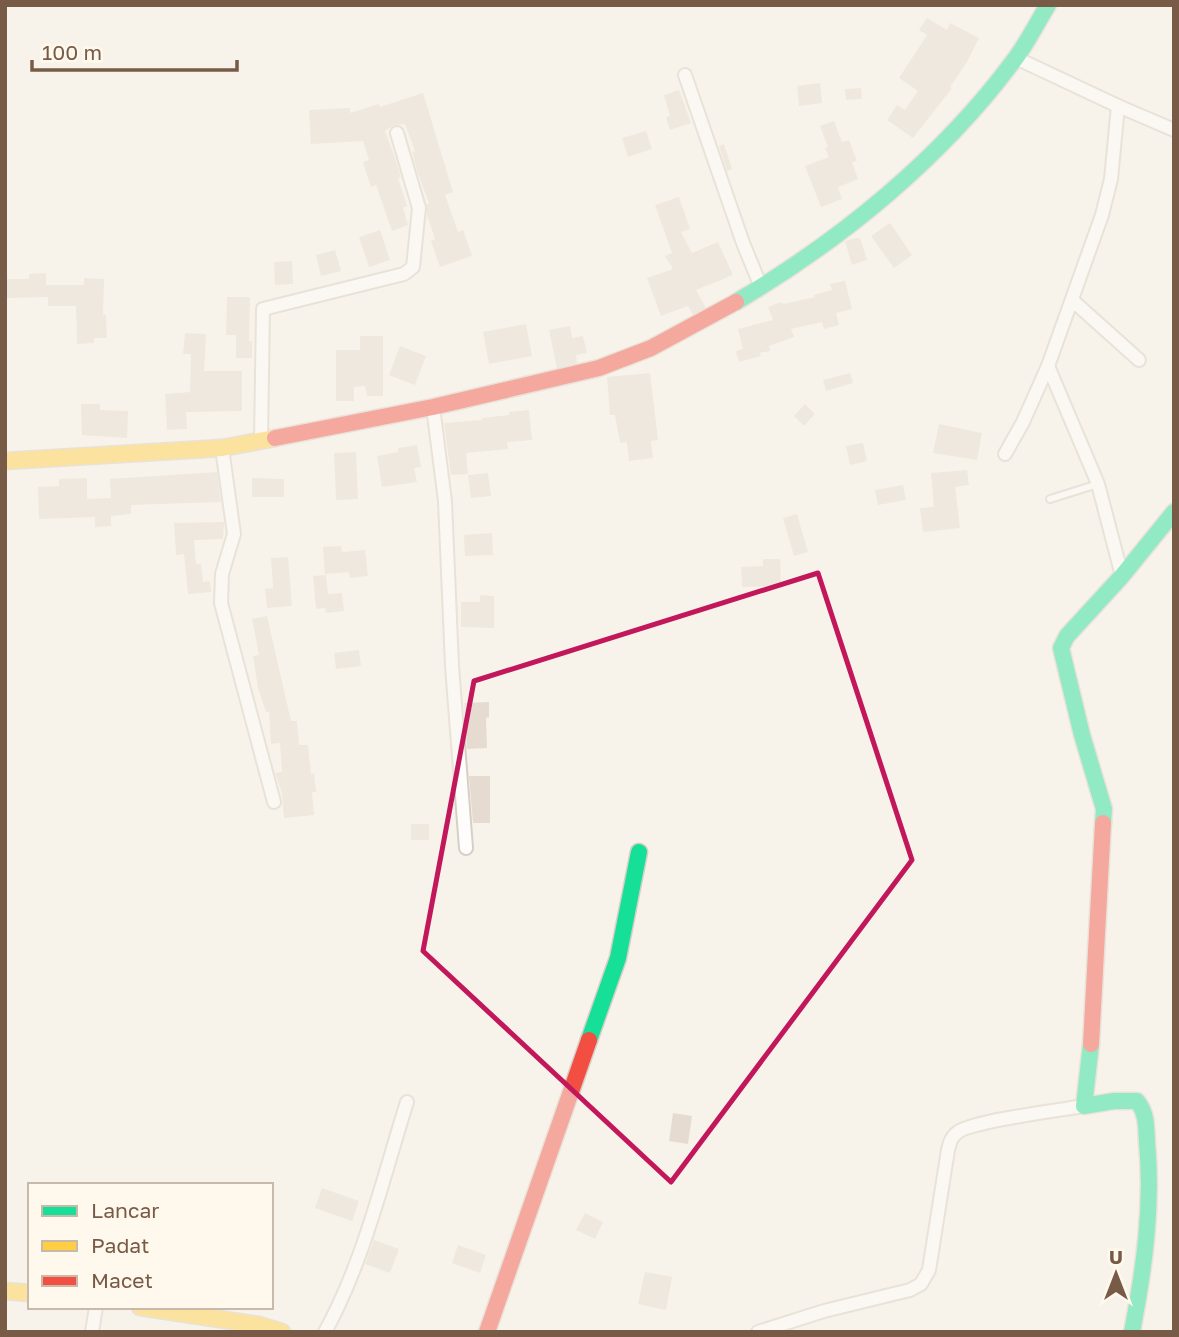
<svg xmlns="http://www.w3.org/2000/svg" width="1179" height="1337" font-family="'Golos Text',sans-serif">
	<rect width="100%" height="100%" fill="#f8f3ea"/>
	<g fill="#e5dbd1">
		<path d="M927 18 947 30 950 23 979 38 967 62 950 87 952 88 913 138 887 120 897 105 905 110 918 91 899 78 927 35 919 30Z"/>
		<path d="M820 83 822 103 799 106 797 86Z"/>
		<path d="M861 88 862 99 846 100 845 89Z"/>
		<path d="M679 90 691 123 670 130 666 117 670 116 664 95Z"/>
		<path d="M423 93 453 192 445 195 458 232 463 230 472 256 440 267 431 241 435 239 427 215V204L429 203 417 171 412 152 415 151 405 124 394 125 385 131 395 158 401 177 398 178 407 206 403 208 408 225 392 231 376 185 371 187 363 162 369 160 363 141 311 144 309 110 350 108V113L379 104 380 107Z"/>
		<path d="M834 121 842 142 849 140 857 161 852 162 858 179 838 187 842 199 821 207 805 166 829 157 825 148 828 147 820 126Z"/>
		<path d="M646 131 652 149 628 157 622 138Z"/>
		<path d="M724 144 732 169 727 171 719 146Z"/>
		<path d="M679 197 690 229 681 232 692 253 718 242 733 275 696 290 706 308 704 309 693 315 688 306 661 316 647 278 673 269 665 256 672 253 655 205Z"/>
		<path d="M890 223 912 255 894 268 871 236Z"/>
		<path d="M380 230 390 260 369 267 359 237Z"/>
		<path d="M855 238H860L867 260 852 265 845 241Z"/>
		<path d="M335 250 341 271 321 276 316 255Z"/>
		<path d="M292 261 293 284 275 285 274 262Z"/>
		<path d="M46 273V285H84V278L104 279 103 315H106L107 338H94V343L77 344 76 306H48V297L7 298V279H29V274Z"/>
		<path d="M845 281 852 309 836 313 839 325 824 329 822 322 791 329 794 337 769 346 770 351 760 353 761 356 739 362 736 351 743 349 738 329 773 320 768 307 781 302 783 304 815 297 814 295 832 290 830 284Z"/>
		<path d="M227 297H250L249 341H252V358H236V335H226Z"/>
		<path d="M526 324 532 356 489 364 483 332Z"/>
		<path d="M570 326 572 338 583 336 587 353 576 355 577 363 557 368 549 330Z"/>
		<path d="M185 333 206 334 204 371H242V411L186 412 187 429 167 430 165 394 190 392 191 354H183Z"/>
		<path d="M360 336H383V396H367L365 386 354 387V401H336V350H360Z"/>
		<path d="M400 346 426 356 415 385 389 375Z"/>
		<path d="M650 373 658 440 651 441 653 458 629 461 627 442 620 443 615 415H610L607 377Z"/>
		<path d="M850 373 853 383 826 391 823 380Z"/>
		<path d="M81 404H100V410L128 411 127 438 82 435Z"/>
		<path d="M805 404 815 414 804 426 794 416Z"/>
		<path d="M529 410 532 440 507 442 508 449 466 453 468 474 451 475 444 423 482 420V418L509 415V412Z"/>
		<path d="M939 424 982 433 977 460 933 453Z"/>
		<path d="M863 443 867 461 850 465 846 446Z"/>
		<path d="M417 445 421 467 414 468 417 482 382 487 377 456 398 452V448Z"/>
		<path d="M356 452 358 499 336 500 334 453Z"/>
		<path d="M967 470 969 485 955 487 960 528 923 532 920 508 934 507 931 473Z"/>
		<path d="M217 472 221 502 131 505V514L111 516V526L95 527V517L39 519 38 487 59 486V479L87 478V499L111 498 110 479Z"/>
		<path d="M488 473 491 496 471 498 468 475Z"/>
		<path d="M252 478 284 479V497H252Z"/>
		<path d="M903 485 906 500 878 505 875 490Z"/>
		<path d="M797 514 808 552 794 556 783 518Z"/>
		<path d="M224 522 223 539 194 540 196 564H201L203 582 210 581 211 592 188 594 184 554 176 555 174 523Z"/>
		<path d="M492 533 493 555 465 556 464 535Z"/>
		<path d="M341 546 342 552 365 550 368 576 350 578 349 572 325 574 323 547Z"/>
		<path d="M288 557 292 606 267 608 265 589 273 588 271 558Z"/>
		<path d="M763 559H780L781 586 742 587 741 567 763 566Z"/>
		<path d="M326 575 328 594 342 593 344 611 326 613 325 608 316 609 313 576Z"/>
		<path d="M480 595 494 596V628L461 627V602H480Z"/>
		<path d="M267 616 291 721H297L299 745H308L311 774 314 773 316 792H312L314 815 284 818 282 793 275 773 282 772 280 743 271 744 269 712H266L258 688 253 656 259 655 252 619Z"/>
		<path d="M359 650 361 666 336 669 334 653Z"/>
		<path d="M489 702V717L486 718 487 748 467 749 464 703Z"/>
		<path d="M469 776H490V823H473Z"/>
		<rect x="411" y="824" width="18" height="16"/>
		<path d="M673 1113 692 1116 688 1144 669 1141Z"/>
		<path d="M322 1188 359 1201 352 1221 315 1208Z"/>
		<path d="M585 1213 603 1222 595 1239 576 1230Z"/>
		<path d="M374 1240 399 1249 390 1273 365 1264Z"/>
		<path d="M458 1245 486 1255 480 1273 452 1263Z"/>
		<path d="M645 1272 672 1277 666 1310 638 1304Z"/>
	</g>
	<g fill="none" stroke-linecap="round" stroke-linejoin="round">
		<defs>
			<path id="lane" d="M1050 499 1098 484"/>
			<g id="street">
				<path d="M685 75 743 243 761 287"/>
				<path d="M1118 106 1174 130"/>
				<path d="M1072 300 1139 360"/>
				<path d="M1048 366 1098 484 1122 576"/>
				<path d="M433 407 445 501 452 666 466 848"/>
				<path d="M261 441 263 309 404 274 413 267 419 208 397 133"/>
				<path d="M222 448 234 534 222 574 221 603 274 802"/>
				<path d="M1005 454 1023 422 1048 366 1102 215 1111 179 1118 106 1016 58"/>
				<path d="M92 1332 96 1307"/>
				<path d="M325 1332C364 1261 383 1178 407 1102"/>
				<path d="M758 1332 824 1311 910 1290 921 1284 929 1270 948 1150C950 1142 951 1137 958 1132 973 1121 1060 1110 1084 1106"/>
			</g>
			<g id="fast">
				<path d="M736 302C841 240 942 158 1015 59 1027 43 1037 23 1048 5"/>
				<path d="M1103 823 1104 809 1082 735 1061 648 1067 636 1122 576 1174 512"/>
				<path d="M589 1040 618 958 639 852"/>
				<path d="M1091 1044 1084 1106 1114 1101H1137C1147 1113 1146 1127 1147 1142 1153 1207 1144 1269 1132 1332"/>
			</g>
			<g id="slow">
				<path d="M5 461 222 448 275 438"/>
				<path d="M5 1291 30 1293"/>
				<path d="M140 1307 259 1325 282 1332"/>
			</g>
			<g id="jam">
				<path d="M275 438 433 407 599 368 651 348 736 302"/>
				<path d="M1091 1044 1103 823"/>
				<path d="M487 1332 589 1040"/>
			</g>
		</defs>
		<use href="#lane" stroke="#d6cfc6" stroke-width="10"/>
		<use href="#street" stroke="#d6cfc6" stroke-width="16"/>
		<use href="#fast" stroke="#d7cfc6" stroke-width="19"/>
		<use href="#slow" stroke="#d7cfc6" stroke-width="19"/>
		<use href="#jam" stroke="#d7cfc6" stroke-width="19"/>
		<use href="#lane" stroke="#fefdfc" stroke-width="6"/>
		<use href="#street" stroke="#fefdfc" stroke-width="12"/>
		<use href="#fast" stroke="#16e098" stroke-width="16"/>
		<use href="#slow" stroke="#ffcf43" stroke-width="16"/>
		<use href="#jam" stroke="#f24e42" stroke-width="16"/>
	</g>
	<path d="M0 0H1179V1337H0ZM818 573 912 860 671 1182 423 951 474 681Z" fill="#f8f3ea" fill-opacity=".55" fill-rule="evenodd"/>
	<path fill="none" stroke="#c2185b" stroke-width="5" stroke-linejoin="round" d="M818 573 912 860 671 1182 423 951 474 681Z"/>
	<rect width="1179" height="1337" fill="none" stroke="#785b47" stroke-width="14"/>
	<rect x="28" y="1183" width="245" height="126" fill="#fff8ec" stroke="#c9b9aa" stroke-width="2"/>
	<rect x="42" y="1206" width="35" height="10" fill="#16e098" stroke="#c9b9aa" stroke-width="2"/>
	<text x="91" y="1218" font-size="21" fill="#785b47">Lancar</text>
	<rect x="42" y="1241" width="35" height="10" fill="#ffcf43" stroke="#c9b9aa" stroke-width="2"/>
	<text x="91" y="1253" font-size="21" fill="#785b47">Padat</text>
	<rect x="42" y="1276" width="35" height="10" fill="#f24e42" stroke="#c9b9aa" stroke-width="2"/>
	<text x="91" y="1288" font-size="21" fill="#785b47">Macet</text>
	<g transform="translate(1116 1274)" stroke="#fff8ec" stroke-width="5" paint-order="stroke">
	<path d="M0-5L12 26L0 18L-12 26Z" fill="#785b47"/>
	<text y="-10" font-size="19" font-weight="bold" text-anchor="middle" fill="#785b47">U</text>
	</g>
	<path d="M32 60v10h205v-10" fill="none" stroke="#785b47" stroke-width="3.5"/>
	<text x="42" y="60" font-size="21" fill="#785b47" stroke="#fff8ec" stroke-width="5" paint-order="stroke">100 m</text>
</svg>
